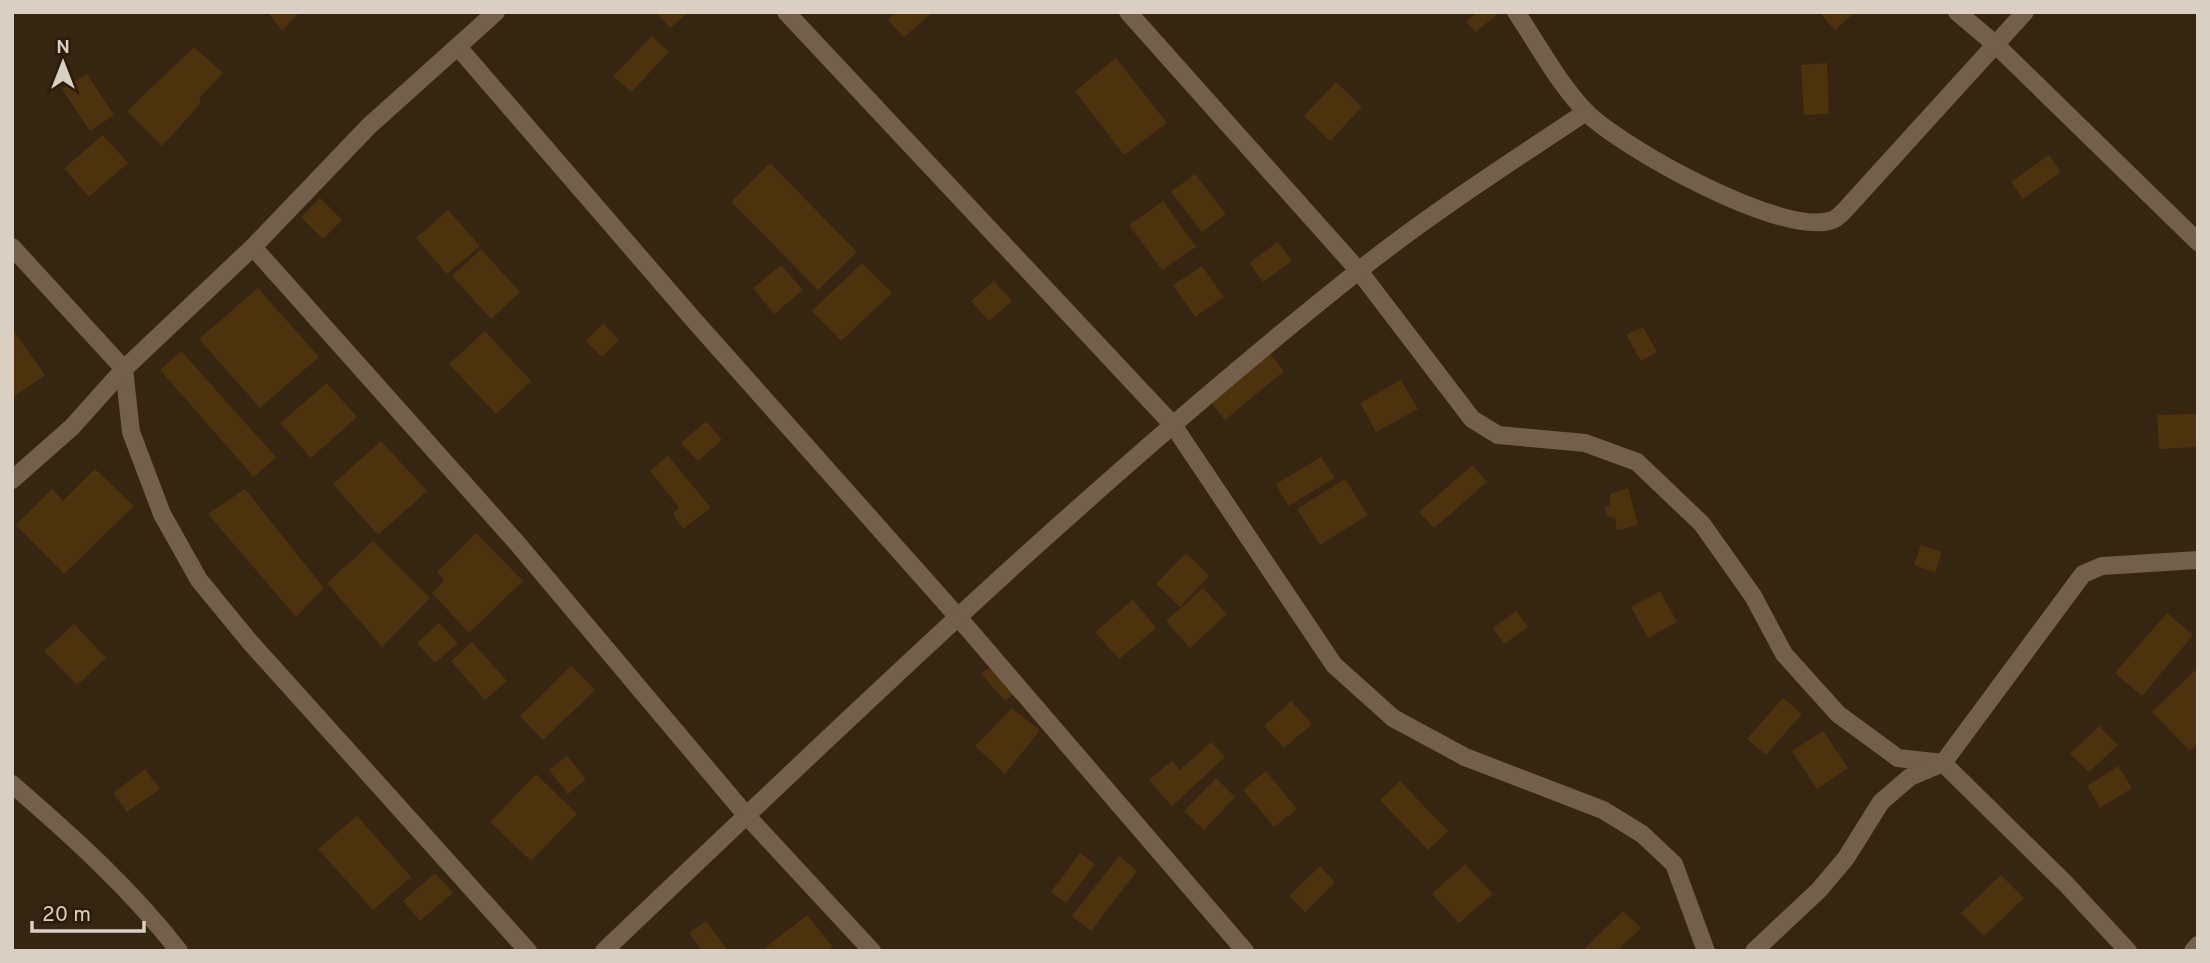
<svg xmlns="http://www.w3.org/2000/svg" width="2210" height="963" font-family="Overpass,sans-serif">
	<rect width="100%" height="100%" fill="#352511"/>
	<g fill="#4d320e">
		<path d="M268 12H300L282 31Z"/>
		<path d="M656 12H689L670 28Z"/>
		<path d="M896 12H933L904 37 888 20Z"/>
		<path d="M1477 12H1495L1497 15 1475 32 1466 21Z"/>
		<path d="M1819 12H1855L1835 30Z"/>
		<path d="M652 36 669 52 631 92 613 76Z"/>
		<path d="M194 47 223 73 201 96 199 105 162 146 127 111Z"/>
		<path d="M1116 58 1167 123 1124 155 1075 91Z"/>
		<path d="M1827 63 1829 114 1804 115 1801 65Z"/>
		<path d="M87 74 114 115 90 131 62 89Z"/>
		<path d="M1336 82 1362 107 1330 141 1304 116Z"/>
		<path d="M103 135 128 163 89 197 64 168Z"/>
		<path d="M2049 155 2061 172 2023 199 2011 182Z"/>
		<path d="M770 163 857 252 818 290 731 202Z"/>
		<path d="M1195 174 1226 214 1202 232 1171 192Z"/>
		<path d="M320 198 342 220 323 239 301 217Z"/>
		<path d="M1163 201 1196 247 1162 270 1129 225Z"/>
		<path d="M448 210 480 246 447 274 416 238Z"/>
		<path d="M1278 242 1292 261 1263 282 1249 263Z"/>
		<path d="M481 249 520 292 491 319 452 276Z"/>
		<path d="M862 263 892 293 841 341 812 311Z"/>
		<path d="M781 265 803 290 774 314 753 288Z"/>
		<path d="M1202 266 1224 297 1195 317 1173 285Z"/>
		<path d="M994 281 1012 301 989 321 971 301Z"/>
		<path d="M258 288 319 357 260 408 199 339Z"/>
		<path d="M603 323 619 340 602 357 586 341Z"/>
		<path d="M1643 327 1657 352 1641 361 1626 335Z"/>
		<path d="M12 329 45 375 12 398Z"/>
		<path d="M485 331 531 381 496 414 449 364Z"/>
		<path d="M181 351 276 457 254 477 160 370Z"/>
		<path d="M1269 353 1284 371 1225 420 1210 402Z"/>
		<path d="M1401 380 1418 409 1376 432 1360 403Z"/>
		<path d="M327 383 357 417 311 458 280 423Z"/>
		<path d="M2198 414V447L2159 449 2157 415Z"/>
		<path d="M706 421 722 440 698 461 681 443Z"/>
		<path d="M381 441 427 491 378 535 333 484Z"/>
		<path d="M668 456 711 508 683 529 673 514 679 507 650 471Z"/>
		<path d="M1321 457 1335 478 1288 506 1276 484Z"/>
		<path d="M1472 465 1487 482 1434 528 1419 512Z"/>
		<path d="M95 469 134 506 64 574 16 525 52 489 63 501Z"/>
		<path d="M1345 479 1368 515 1320 545 1297 509Z"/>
		<path d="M1628 488 1638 525 1617 530 1615 518 1607 516 1604 507 1610 505V494Z"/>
		<path d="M245 489 324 588 296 617 208 514Z"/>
		<path d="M476 533 523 581 469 633 432 593 444 580 437 572Z"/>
		<path d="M373 541 430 598 382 647 327 583Z"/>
		<path d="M1921 545 1942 552 1935 572 1914 565Z"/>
		<path d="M1186 553 1209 576 1180 607 1156 584Z"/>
		<path d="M1203 588 1227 614 1190 648 1166 621Z"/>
		<path d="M1660 591 1677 622 1648 638 1631 607Z"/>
		<path d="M1133 600 1156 628 1119 659 1095 632Z"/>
		<path d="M1516 611 1528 627 1504 644 1493 628Z"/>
		<path d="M2167 613 2193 635 2142 696 2115 673Z"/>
		<path d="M439 623 458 643 435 663 417 643Z"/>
		<path d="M74 624 106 658 77 685 44 651Z"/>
		<path d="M472 642 507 681 485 700 451 661Z"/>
		<path d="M995 662 1019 690 1005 701 981 674Z"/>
		<path d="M571 666 595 690 543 740 520 716Z"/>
		<path d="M2195 670 2198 673V743L2190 751 2152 712Z"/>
		<path d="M1783 698 1802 714 1766 755 1747 739Z"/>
		<path d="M1291 701 1312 724 1284 748 1264 726Z"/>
		<path d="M1012 708 1040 730 1005 774 975 746Z"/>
		<path d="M2099 726 2118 745 2089 772 2070 754Z"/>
		<path d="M1823 731 1848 768 1817 789 1792 751Z"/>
		<path d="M1211 742 1225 757 1172 806 1149 780 1172 761 1180 770Z"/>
		<path d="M567 756 586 779 568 794 549 770Z"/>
		<path d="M2118 766 2132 788 2100 808 2087 786Z"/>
		<path d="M145 769 160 789 127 812 113 793Z"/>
		<path d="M1266 771 1297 809 1274 827 1243 790Z"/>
		<path d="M536 774 577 814 531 861 490 822Z"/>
		<path d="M1216 778 1235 797 1204 830 1184 811Z"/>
		<path d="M1400 781 1448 831 1428 850 1380 800Z"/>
		<path d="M357 816 411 877 373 910 318 849Z"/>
		<path d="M1080 853 1095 864 1066 903 1051 892Z"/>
		<path d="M1119 856 1137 871 1091 931 1072 916Z"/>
		<path d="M1465 864 1493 894 1459 923 1432 894Z"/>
		<path d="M1320 866 1335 882 1305 912 1289 896Z"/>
		<path d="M435 873 453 893 420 921 403 901Z"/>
		<path d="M2001 875 2024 898 1984 936 1961 913Z"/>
		<path d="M1623 911 1641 928 1617 951H1582Z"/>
		<path d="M807 915 833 947 827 951H761Z"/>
		<path d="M706 921 728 951H702L689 933Z"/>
	</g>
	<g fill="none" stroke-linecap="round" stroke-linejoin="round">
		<g stroke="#735f4a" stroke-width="18">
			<path d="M786 12 1173 425 1334 665 1393 718 1465 757 1603 810 1642 834 1674 864 1706 951"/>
			<path d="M1128 12 1359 271 1472 419 1498 435 1585 443 1637 462 1702 524 1753 596 1784 654 1838 714 1898 758 1943 763 2066 884 2128 951"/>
			<path d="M1516 12C1539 46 1558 83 1587 113 1623 148 1783 238 1832 220 1837 219 1842 213 1845 210L2025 12"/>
			<path d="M1957 12 1995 44 2198 242"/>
			<path d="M458 47 693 319 958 617 1245 951"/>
			<path d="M12 247 124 369 131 432 162 514 199 580 250 642 528 951"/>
			<path d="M253 247 517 543 746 815 872 951"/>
			<path d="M12 480 72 427 124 369 253 247 369 126 496 12"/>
			<path d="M12 784C72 836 131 889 179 951"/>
			<path d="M604 951C849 718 1093 482 1357 272 1430 214 1509 163 1586 112"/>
			<path d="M1754 951 1819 890 1846 858 1881 802 1910 777 1943 763 2083 574 2102 566 2198 560"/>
			<path d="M2193 951 2198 945"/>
		</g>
	</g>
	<rect width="2210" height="963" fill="none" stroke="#dacfc3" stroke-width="28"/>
	<g transform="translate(63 63)" stroke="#2b1b07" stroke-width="5" paint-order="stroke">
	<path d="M0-5L12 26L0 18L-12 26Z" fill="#dacfc3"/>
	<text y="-10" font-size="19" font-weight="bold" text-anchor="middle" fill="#dacfc3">N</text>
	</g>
	<path d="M32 921v10h112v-10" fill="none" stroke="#dacfc3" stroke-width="3.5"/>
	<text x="42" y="921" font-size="21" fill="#dacfc3" stroke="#2b1b07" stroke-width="5" paint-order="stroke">20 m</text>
</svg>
